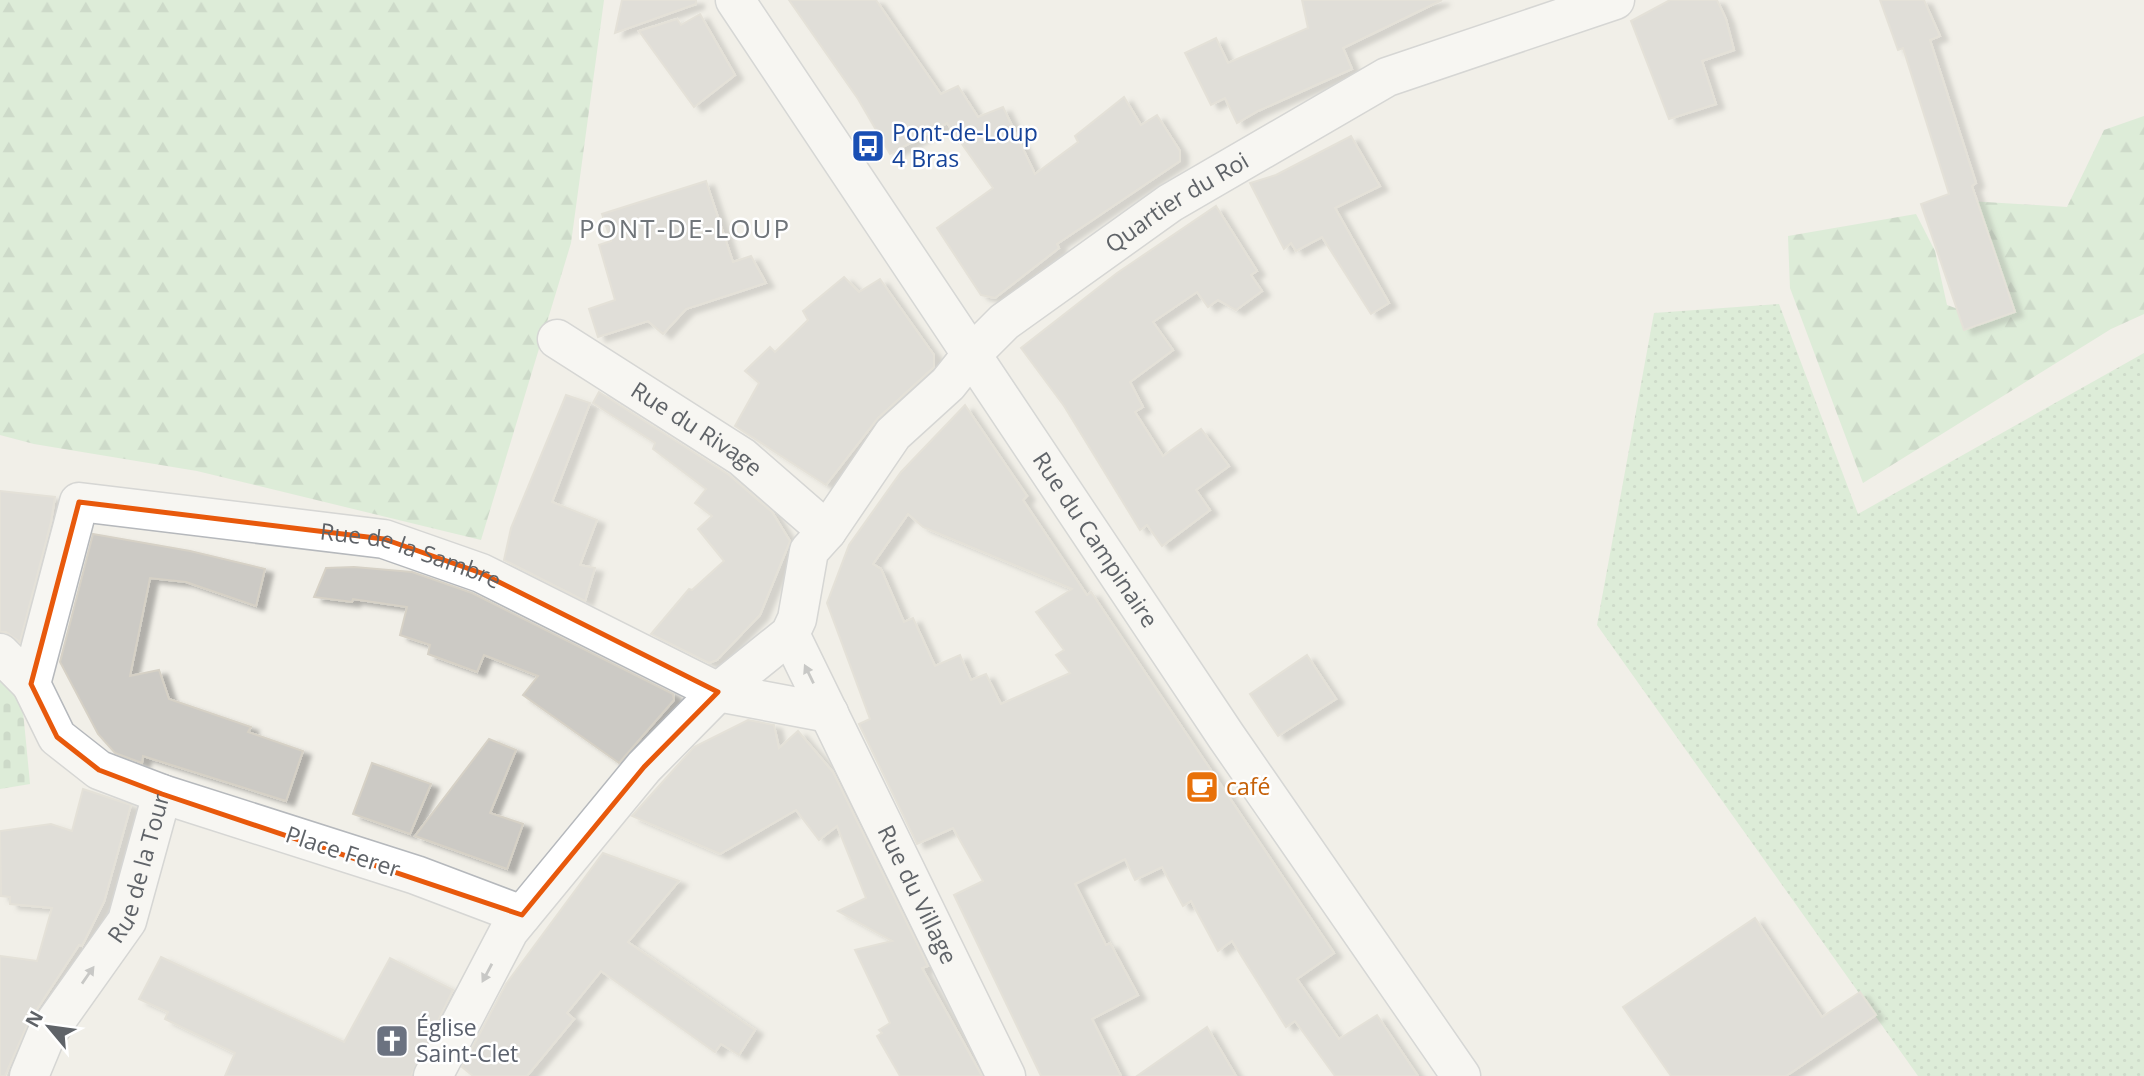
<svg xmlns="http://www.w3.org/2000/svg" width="2144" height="1076" font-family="'Open Sans',sans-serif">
	<defs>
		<pattern id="grass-dots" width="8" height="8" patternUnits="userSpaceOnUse" patternTransform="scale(1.75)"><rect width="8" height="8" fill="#c5e8c5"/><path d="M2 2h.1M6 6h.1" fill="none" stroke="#a3c0a4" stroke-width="1.8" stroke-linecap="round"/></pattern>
		<pattern id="forest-firs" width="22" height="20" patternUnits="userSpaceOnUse" patternTransform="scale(1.75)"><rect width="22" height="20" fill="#c5e8c5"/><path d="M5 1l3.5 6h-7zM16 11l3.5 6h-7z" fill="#a3c0a4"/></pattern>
		<pattern id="cemetery-stones" width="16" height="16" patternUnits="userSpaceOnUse" patternTransform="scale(1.75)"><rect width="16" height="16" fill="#c5e8c5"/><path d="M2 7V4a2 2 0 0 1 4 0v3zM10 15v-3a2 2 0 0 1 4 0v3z" fill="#a3c0a4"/></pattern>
		<filter id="shadow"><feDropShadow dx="8" dy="4.5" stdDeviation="2" flood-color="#0004"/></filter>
	</defs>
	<rect width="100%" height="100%" fill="#f1efe8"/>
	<path fill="url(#grass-dots)" d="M1779 304 1858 514 2144 353V1076H1918L1597 625 1654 313Z"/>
	<g fill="url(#forest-firs)">
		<path d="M0 0H604L571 243 481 540 197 471 34 444 0 435Z"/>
		<path d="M2144 116V314L2111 329 1863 483 1790 288 1788 236 1916 214 1935 251 1947 305 1977 316 1969 201 2067 207 2104 130Z"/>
	</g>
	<path fill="url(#cemetery-stones)" d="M0 678 21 690 30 784 0 789Z"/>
	<g fill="#cccac5" stroke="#d6d1c6" stroke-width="2" fill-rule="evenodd" filter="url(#shadow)">
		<path d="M622 0H696V4L615 33Z"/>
		<path d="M789 0H876L941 94 958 86 978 117 1003 107 1035 174 1078 142 1075 136 1124 97 1141 125 1157 115 1180 151V161L1057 244 1059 248 995 298 981 295 937 228 993 188 947 123 890 154 858 99Z"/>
		<path d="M1302 0H1442L1343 48 1352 69 1258 111 1237 123 1225 98 1211 105 1185 53 1216 38 1228 63 1308 28Z"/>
		<path d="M1670 0H1717L1726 19 1734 50 1702 61 1716 104 1669 119 1631 21Z"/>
		<path d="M1880 0H1924L1940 36 1930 40 1976 183 1972 186 2015 312 1964 330 1921 204 1949 194 1903 48 1898 50Z"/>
		<path d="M700 14 735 75 694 107 639 31 677 19 681 25Z"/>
		<path d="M1351 136 1380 186 1335 208 1389 303 1371 314 1322 237 1296 251 1291 243 1284 249 1250 183 1276 175Z"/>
		<path d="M706 181 733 262 751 256 766 283 686 309 663 334 648 321 598 337 589 309 615 300 599 245 611 241 602 214Z"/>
		<path d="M1216 206 1257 271 1251 275 1262 291 1236 310 1218 300 1208 307 1197 292 1153 322 1173 350 1130 382 1143 407 1135 412 1163 456 1201 429 1229 466 1196 490 1210 510 1162 546 1147 525 1140 530 1064 406 1021 348 1117 273Z"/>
		<path d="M844 277 859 292 880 279 934 355V367L878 418 826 485 735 426 759 383 745 371 770 347 775 352 808 320 803 311Z"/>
		<path d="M599 392 729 475 772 512 790 541 760 615 717 660 709 663 651 634 689 589 692 590 724 561 698 529 712 516 695 503 706 489 653 449 655 443 593 403Z"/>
		<path d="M566 395 590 403 552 502 597 520 580 565 595 568 585 601 504 560 511 528Z"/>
		<path d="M965 405 1027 496 1023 500 1087 595 1091 592 1334 953 1297 979 1339 1039 1377 1015 1418 1076H1335L1295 1021 1286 1027 1232 941 1218 951 1191 901 1183 906 1162 867 1135 880 1125 859 1075 884 1106 945 1110 943 1138 995 1092 1019 1121 1076H1041L954 895 983 881 953 828 917 844 859 724 870 719 827 603 849 545 901 472ZM908 514 923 527 1072 589 1036 612 1064 650 1056 655 1070 673 1001 704 986 674 971 680 960 655 935 666 913 618 904 622 881 569 873 564Z"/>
		<path d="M0 491 55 497 51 522 20 642 6 632H0Z"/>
		<path d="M93 534 190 551 265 569 256 606 186 582 150 578 130 676 159 670 169 699 251 727 248 732 303 751 286 801 143 756 142 763 115 753 98 734 60 662Z"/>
		<path d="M354 567 412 572 472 593 673 694 674 700 619 763 523 695 538 676 484 655 477 672 428 654 430 645 400 635 407 607 353 599 352 602 314 597 326 568Z"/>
		<path d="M1307 655 1336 699 1278 736 1250 694Z"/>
		<path d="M748 720 774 725 779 748 798 731 833 772 928 966 922 968 982 1076H900L877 1036 882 1033 879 1030 890 1023 855 950 892 941 838 911 866 898 837 826 819 840 796 810 720 854 632 816 694 747Z"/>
		<path d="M489 739 516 750 490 813 523 824 507 869 415 836Z"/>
		<path d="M372 763 431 784 410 834 353 814Z"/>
		<path d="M83 789 131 805 104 902 82 946 79 945 28 1023 5 1076H0V956L37 961 52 908 10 904V897L1 896 0 831 51 824 72 831Z"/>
		<path d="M603 853 679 881 628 942 755 1030 739 1055 721 1044 715 1052 601 971 567 1013 574 1019 527 1076H473L462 1067 506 984Z"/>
		<path d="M1755 918 1822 1017 1860 992 1876 1015 1786 1076H1671L1623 1007Z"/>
		<path d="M161 957 344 1042 390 958 453 990 411 1076H225L235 1053 165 1019 168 1012 139 999Z"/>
		<path d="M1207 1027 1236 1076H1137Z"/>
	</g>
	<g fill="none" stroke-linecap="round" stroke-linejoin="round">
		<defs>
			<g id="minor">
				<path id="s1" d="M557 339 742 457 827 531"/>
				<path id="s2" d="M790 634 1006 1076"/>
				<path d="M0 653 31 684"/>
				<path id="s3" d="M522 915 416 875 162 794 99 770 57 737 31 684 79 502 384 539 481 573 718 692 829 713"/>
				<path id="s4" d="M29 1076 46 1035 127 921 162 794"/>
				<path d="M433 1076 509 931 644 767 718 692 790 634 797 619 809 551 827 531 893 434 948 384 971 355"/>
			</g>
			<g id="tertiary">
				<path id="s5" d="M971 355 1004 322 1170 203 1387 77 1615 0"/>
			</g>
			<g id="secondary">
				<path id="s6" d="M735 0 1226 736 1461 1076"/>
			</g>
		</defs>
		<use href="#minor" stroke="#b5b8bc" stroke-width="41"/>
		<use href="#tertiary" stroke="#b5b8bc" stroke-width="41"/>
		<use href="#secondary" stroke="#b6babf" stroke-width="41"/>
		<use href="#minor" stroke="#fff" stroke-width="38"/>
		<use href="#tertiary" stroke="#fff" stroke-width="38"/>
		<use href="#secondary" stroke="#fff" stroke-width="38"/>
	</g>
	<defs><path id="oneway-solid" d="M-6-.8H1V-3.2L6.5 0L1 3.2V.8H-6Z" transform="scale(1.75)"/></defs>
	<g fill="#979a9d">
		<use href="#oneway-solid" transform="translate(809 674) rotate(-116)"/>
		<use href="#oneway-solid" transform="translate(487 973) rotate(118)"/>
		<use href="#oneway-solid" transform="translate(88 975) rotate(-55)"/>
	</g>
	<path d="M0 0H2144V1076H0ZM79 502 384 539 481 573 718 692 644 767 522 915 162 794 99 770 57 737 31 684Z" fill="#f1efe8" fill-opacity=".55" fill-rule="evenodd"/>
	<path fill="none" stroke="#e8590c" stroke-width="5" stroke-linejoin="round" d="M79 502 384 539 481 573 718 692 644 767 522 915 162 794 99 770 57 737 31 684Z"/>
	<defs>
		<symbol id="bus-square" viewBox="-11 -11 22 22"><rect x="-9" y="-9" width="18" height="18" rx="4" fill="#1a4fb4" stroke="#fff"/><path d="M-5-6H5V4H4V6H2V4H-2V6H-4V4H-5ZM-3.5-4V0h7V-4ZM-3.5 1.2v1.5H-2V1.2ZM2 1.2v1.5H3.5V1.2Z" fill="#fff"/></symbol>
		<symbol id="cafe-square" viewBox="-11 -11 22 22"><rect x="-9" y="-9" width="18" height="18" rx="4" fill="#e8710a" stroke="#fff"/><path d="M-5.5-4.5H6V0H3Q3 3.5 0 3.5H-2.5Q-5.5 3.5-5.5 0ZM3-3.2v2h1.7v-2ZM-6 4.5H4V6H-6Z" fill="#fff"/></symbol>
		<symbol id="church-square" viewBox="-11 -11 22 22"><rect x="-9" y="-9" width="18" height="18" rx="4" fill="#6b7280" stroke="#fff"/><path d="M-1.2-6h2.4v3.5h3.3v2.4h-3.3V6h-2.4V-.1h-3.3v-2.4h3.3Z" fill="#fff"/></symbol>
	</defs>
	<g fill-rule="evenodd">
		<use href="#bus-square" x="849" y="127" width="38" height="38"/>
		<use href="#cafe-square" x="1183" y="768" width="38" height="38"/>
		<use href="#church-square" x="373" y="1022" width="38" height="38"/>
	</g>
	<g text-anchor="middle" stroke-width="5" stroke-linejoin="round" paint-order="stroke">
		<g font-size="23" fill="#164399" stroke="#fff" text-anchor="start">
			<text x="892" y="141">Pont-de-Loup<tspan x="892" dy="26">4 Bras</tspan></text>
		</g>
		<g font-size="23" fill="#5f6368" stroke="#fff">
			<text dy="8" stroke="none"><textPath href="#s5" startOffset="257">Quartier du Roi</textPath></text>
			<text dy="8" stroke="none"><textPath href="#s1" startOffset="166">Rue du Rivage</textPath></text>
			<text dy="8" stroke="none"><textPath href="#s6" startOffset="649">Rue du Campinaire</textPath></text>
			<text dy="8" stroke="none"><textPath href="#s3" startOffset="1085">Rue de la Sambre</textPath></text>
			<text transform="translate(343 852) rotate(18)" y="8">Place Ferer</text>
			<text dy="8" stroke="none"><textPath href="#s4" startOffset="238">Rue de la Tour</textPath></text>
			<text dy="8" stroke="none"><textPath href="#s2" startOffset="290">Rue du Village</textPath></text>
		</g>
		<g font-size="23" fill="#c56008" stroke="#fff" text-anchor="start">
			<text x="1226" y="795">café</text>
		</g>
		<g font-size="23" fill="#5b616d" stroke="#fff" text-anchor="start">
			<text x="416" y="1036">Église<tspan x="416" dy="26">Saint-Clet</tspan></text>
		</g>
		<g font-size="26" letter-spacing="2" fill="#70757a" stroke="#fff">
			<text x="685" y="238">PONT-DE-LOUP</text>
		</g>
	</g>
	<g transform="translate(49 1027) rotate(299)" stroke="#ffffff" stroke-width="5" paint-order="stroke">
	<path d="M0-5L12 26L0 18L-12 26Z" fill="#5f6368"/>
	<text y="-10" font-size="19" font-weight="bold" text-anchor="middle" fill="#5f6368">N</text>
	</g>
</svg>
